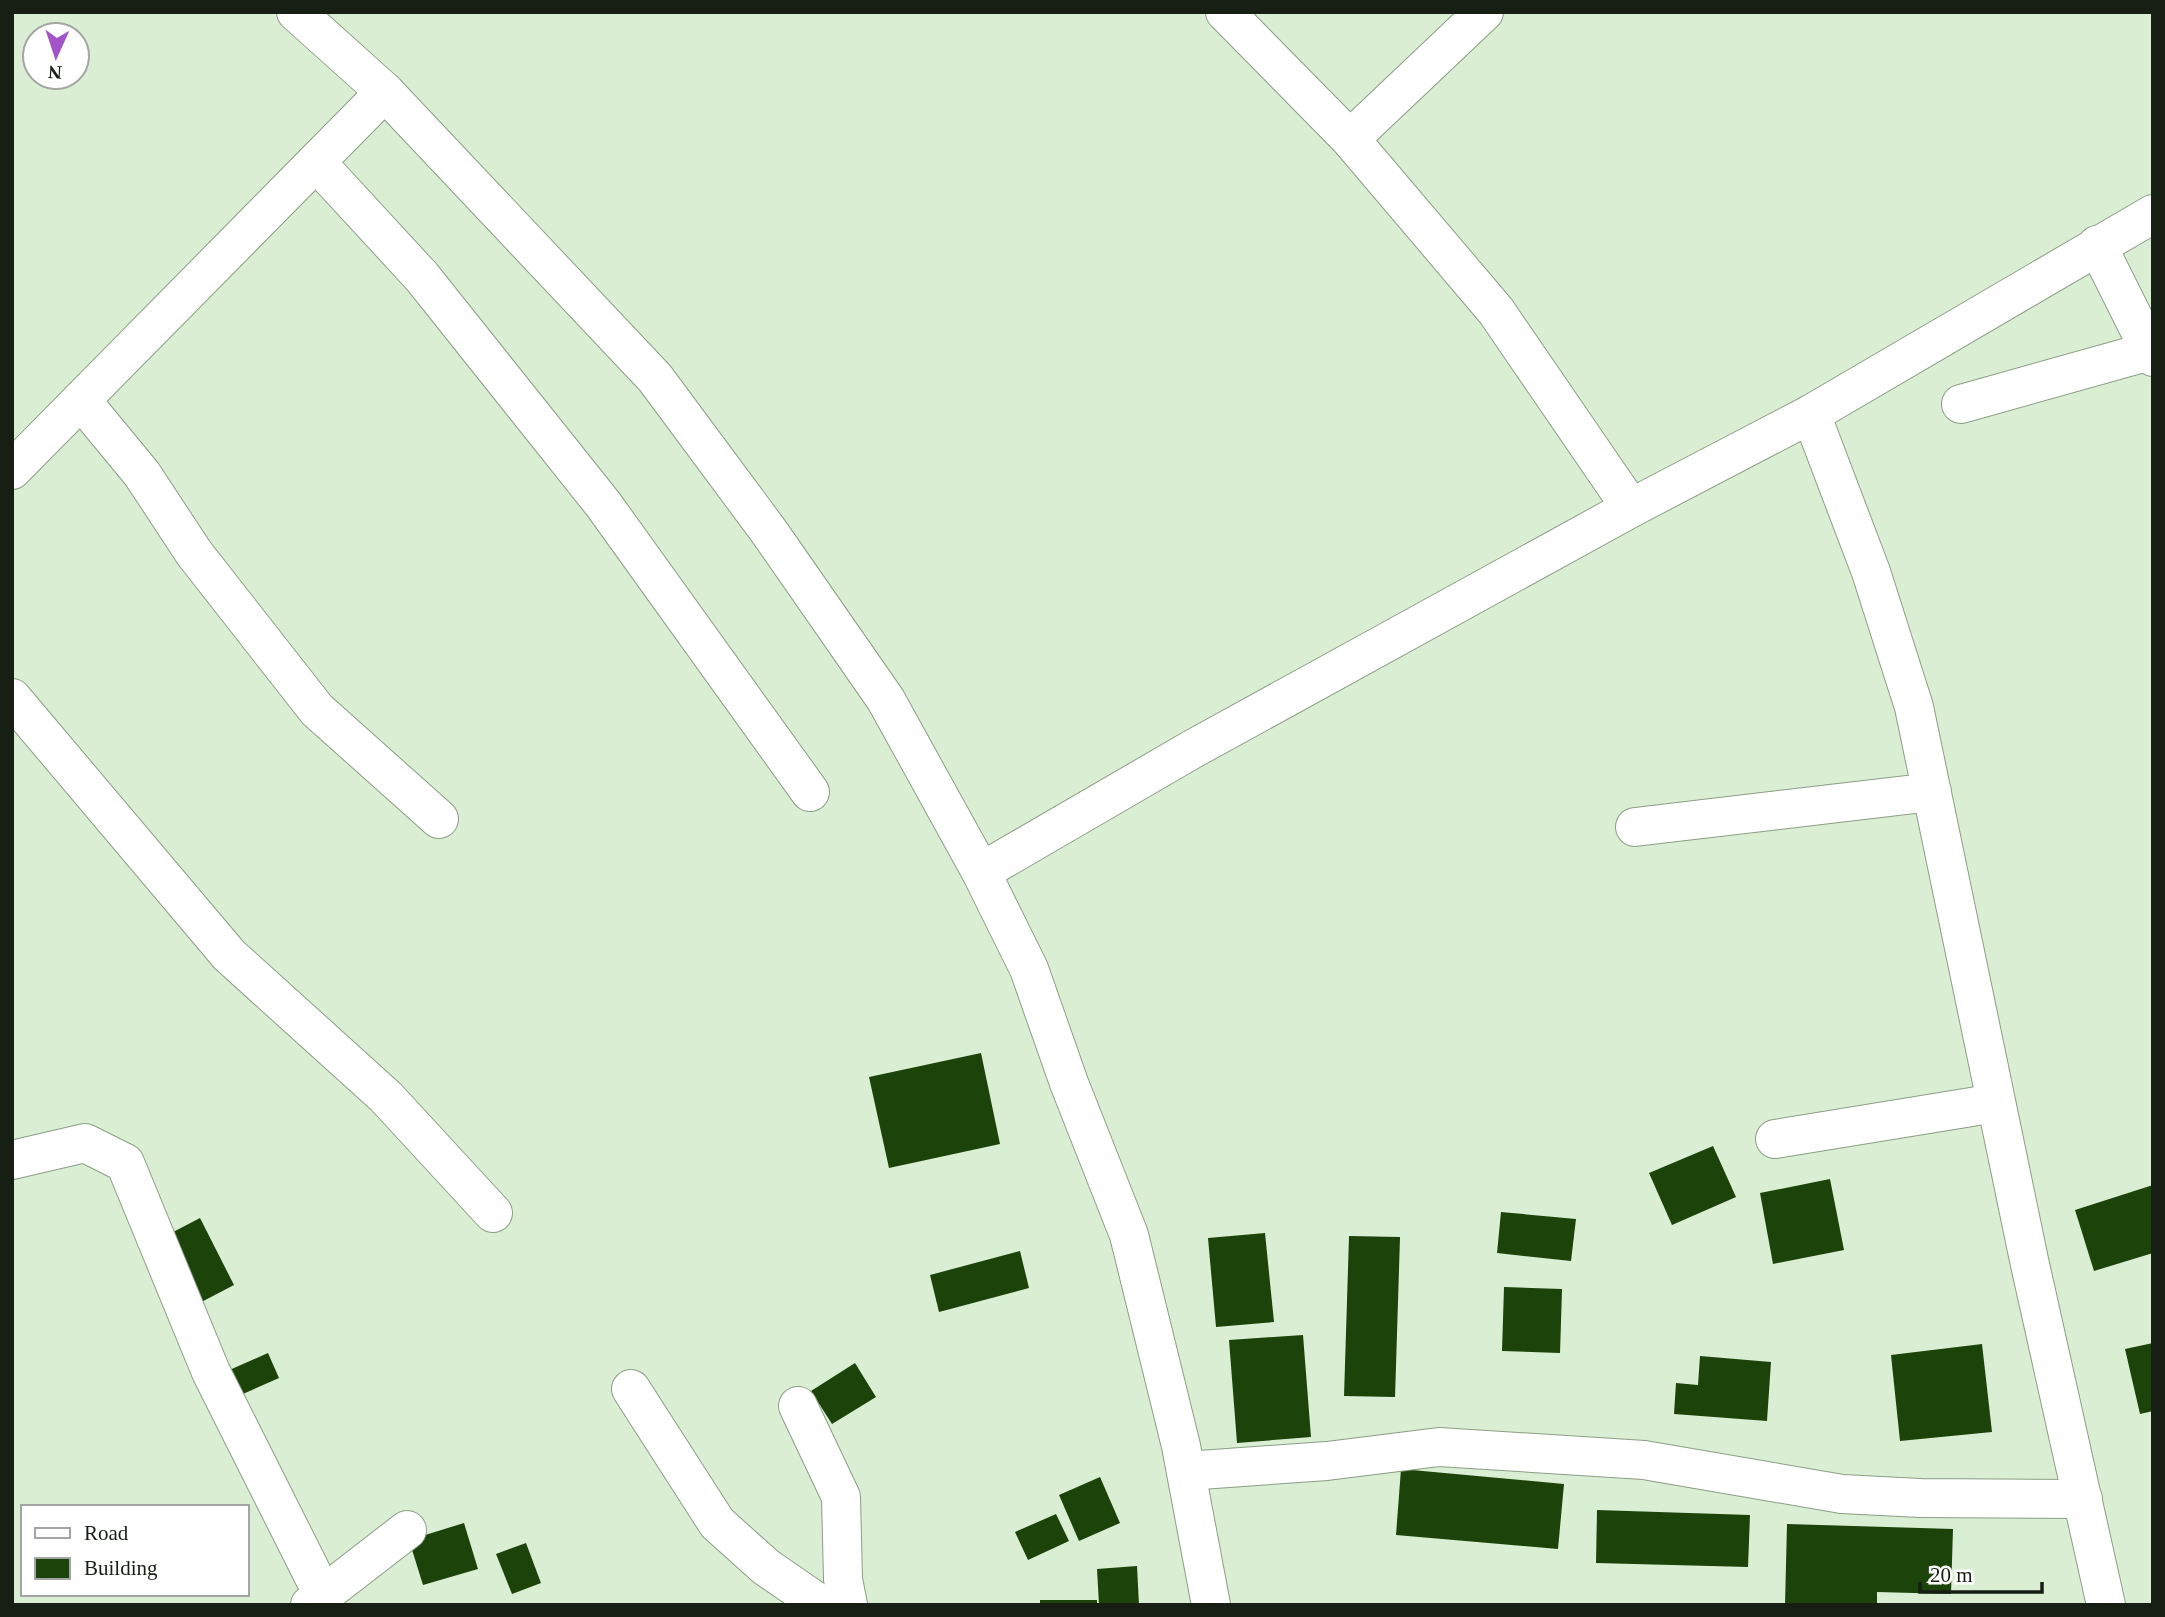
<svg xmlns="http://www.w3.org/2000/svg" width="2165" height="1617" font-family="'Times New Roman',serif">
	<rect width="100%" height="100%" fill="#daeed3"/>
	<g fill="#1c4309">
		<path d="M981 1053 1000 1144 889 1168 869 1077Z"/>
		<path d="M1713 1146 1736 1197 1672 1225 1649 1173Z"/>
		<path d="M1830 1179 1844 1250 1773 1264 1760 1193Z"/>
		<path d="M2153 1185V1253L2094 1271 2075 1210Z"/>
		<path d="M1501 1212 1576 1219 1571 1261 1497 1253Z"/>
		<path d="M200 1218 234 1285 188 1309 154 1242Z"/>
		<path d="M1265 1233 1274 1322 1216 1327 1208 1238Z"/>
		<path d="M1349 1236 1400 1237 1395 1397 1344 1396Z"/>
		<path d="M1020 1251 1029 1288 939 1312 930 1275Z"/>
		<path d="M1504 1287 1562 1289 1560 1353 1502 1351Z"/>
		<path d="M1303 1335 1311 1437 1237 1443 1229 1340Z"/>
		<path d="M2153 1343V1411L2140 1414 2125 1349Z"/>
		<path d="M1982 1344 1992 1432 1900 1441 1891 1355Z"/>
		<path d="M268 1353 279 1378 236 1397 225 1372Z"/>
		<path d="M1700 1356 1771 1362 1767 1421 1674 1414 1676 1383 1698 1385Z"/>
		<path d="M855 1363 876 1397 832 1424 811 1391Z"/>
		<path d="M1401 1469 1564 1484 1558 1549 1396 1535Z"/>
		<path d="M1100 1477 1120 1523 1079 1541 1059 1495Z"/>
		<path d="M1597 1510 1750 1515 1748 1567 1596 1563Z"/>
		<path d="M1056 1514 1069 1541 1028 1560 1015 1532Z"/>
		<path d="M464 1523 478 1569 423 1585 409 1540Z"/>
		<path d="M1787 1524 1953 1529 1951 1594 1877 1592V1605H1785Z"/>
		<path d="M526 1543 541 1583 512 1594 496 1554Z"/>
		<path d="M1137 1566 1139 1605H1099L1097 1569Z"/>
		<rect x="1040" y="1600" width="57" height="5"/>
	</g>
	<g fill="none" stroke-linecap="round" stroke-linejoin="round">
		<defs>
			<g id="minor">
				<path d="M296 12 385 92 655 378 770 533 886 700 981 872 1029 969 1069 1083 1129 1235 1181 1446 1211 1605"/>
				<path d="M1225 12 1350 139 1496 311 1631 508"/>
				<path d="M1350 139 1484 12"/>
				<path d="M316 162 422 277 603 504 810 792"/>
				<path d="M2097 245 2153 357"/>
				<path d="M81 400 142 474 194 553 317 710 439 819"/>
				<path d="M1961 404 2150 351"/>
				<path d="M1811 414 1871 572 1914 707 2029 1260 2106 1605"/>
				<path d="M12 470 385 92"/>
				<path d="M12 698 229 955 386 1097 493 1213"/>
				<path d="M1635 827 1932 792"/>
				<path d="M981 872 1191 750 1631 508 1811 414 2153 214"/>
				<path d="M1775 1139 1996 1103"/>
				<path d="M12 1160 85 1143 125 1163 211 1372 323 1595"/>
				<path d="M631 1389 717 1523 766 1567 821 1605"/>
				<path d="M798 1406 841 1497 843 1579 848 1605"/>
				<path d="M1186 1471 1327 1461 1439 1447 1644 1460 1842 1494 1920 1498 2083 1499"/>
				<path d="M310 1605 407 1530"/>
			</g>
		</defs>
		<use href="#minor" stroke="#8b9e85" stroke-width="40"/>
		<use href="#minor" stroke="#fff" stroke-width="38"/>
	</g>
	<rect width="2165" height="1617" fill="none" stroke="#171e14" stroke-width="28"/>
	<rect x="21" y="1505" width="228" height="91" fill="#ffffff" stroke="#a2a5a1" stroke-width="2"/>
	<rect x="35" y="1528" width="35" height="10" fill="#ffffff" stroke="#a2a5a1" stroke-width="2"/>
	<text x="84" y="1540" font-size="21" fill="#171e14">Road</text>
	<rect x="35" y="1558" width="35" height="21" fill="#1c4309" stroke="#a2a5a1" stroke-width="2"/>
	<text x="84" y="1575" font-size="21" fill="#171e14">Building</text>
	<g transform="translate(56 56) rotate(183)"><circle r="33" fill="#ffffff" stroke="#a2a5a1" stroke-width="2"/>
	<path d="M0-5L12 26L0 18L-12 26Z" fill="#a355c7"/>
	<text y="-10" font-size="19" font-weight="bold" text-anchor="middle" fill="#171e14">N</text>
	</g>
	<path d="M1920 1582v10h122v-10" fill="none" stroke="#171e14" stroke-width="3.5"/>
	<text x="1930" y="1582" font-size="21" fill="#171e14" stroke="#ffffff" stroke-width="5" paint-order="stroke">20 m</text>
</svg>
